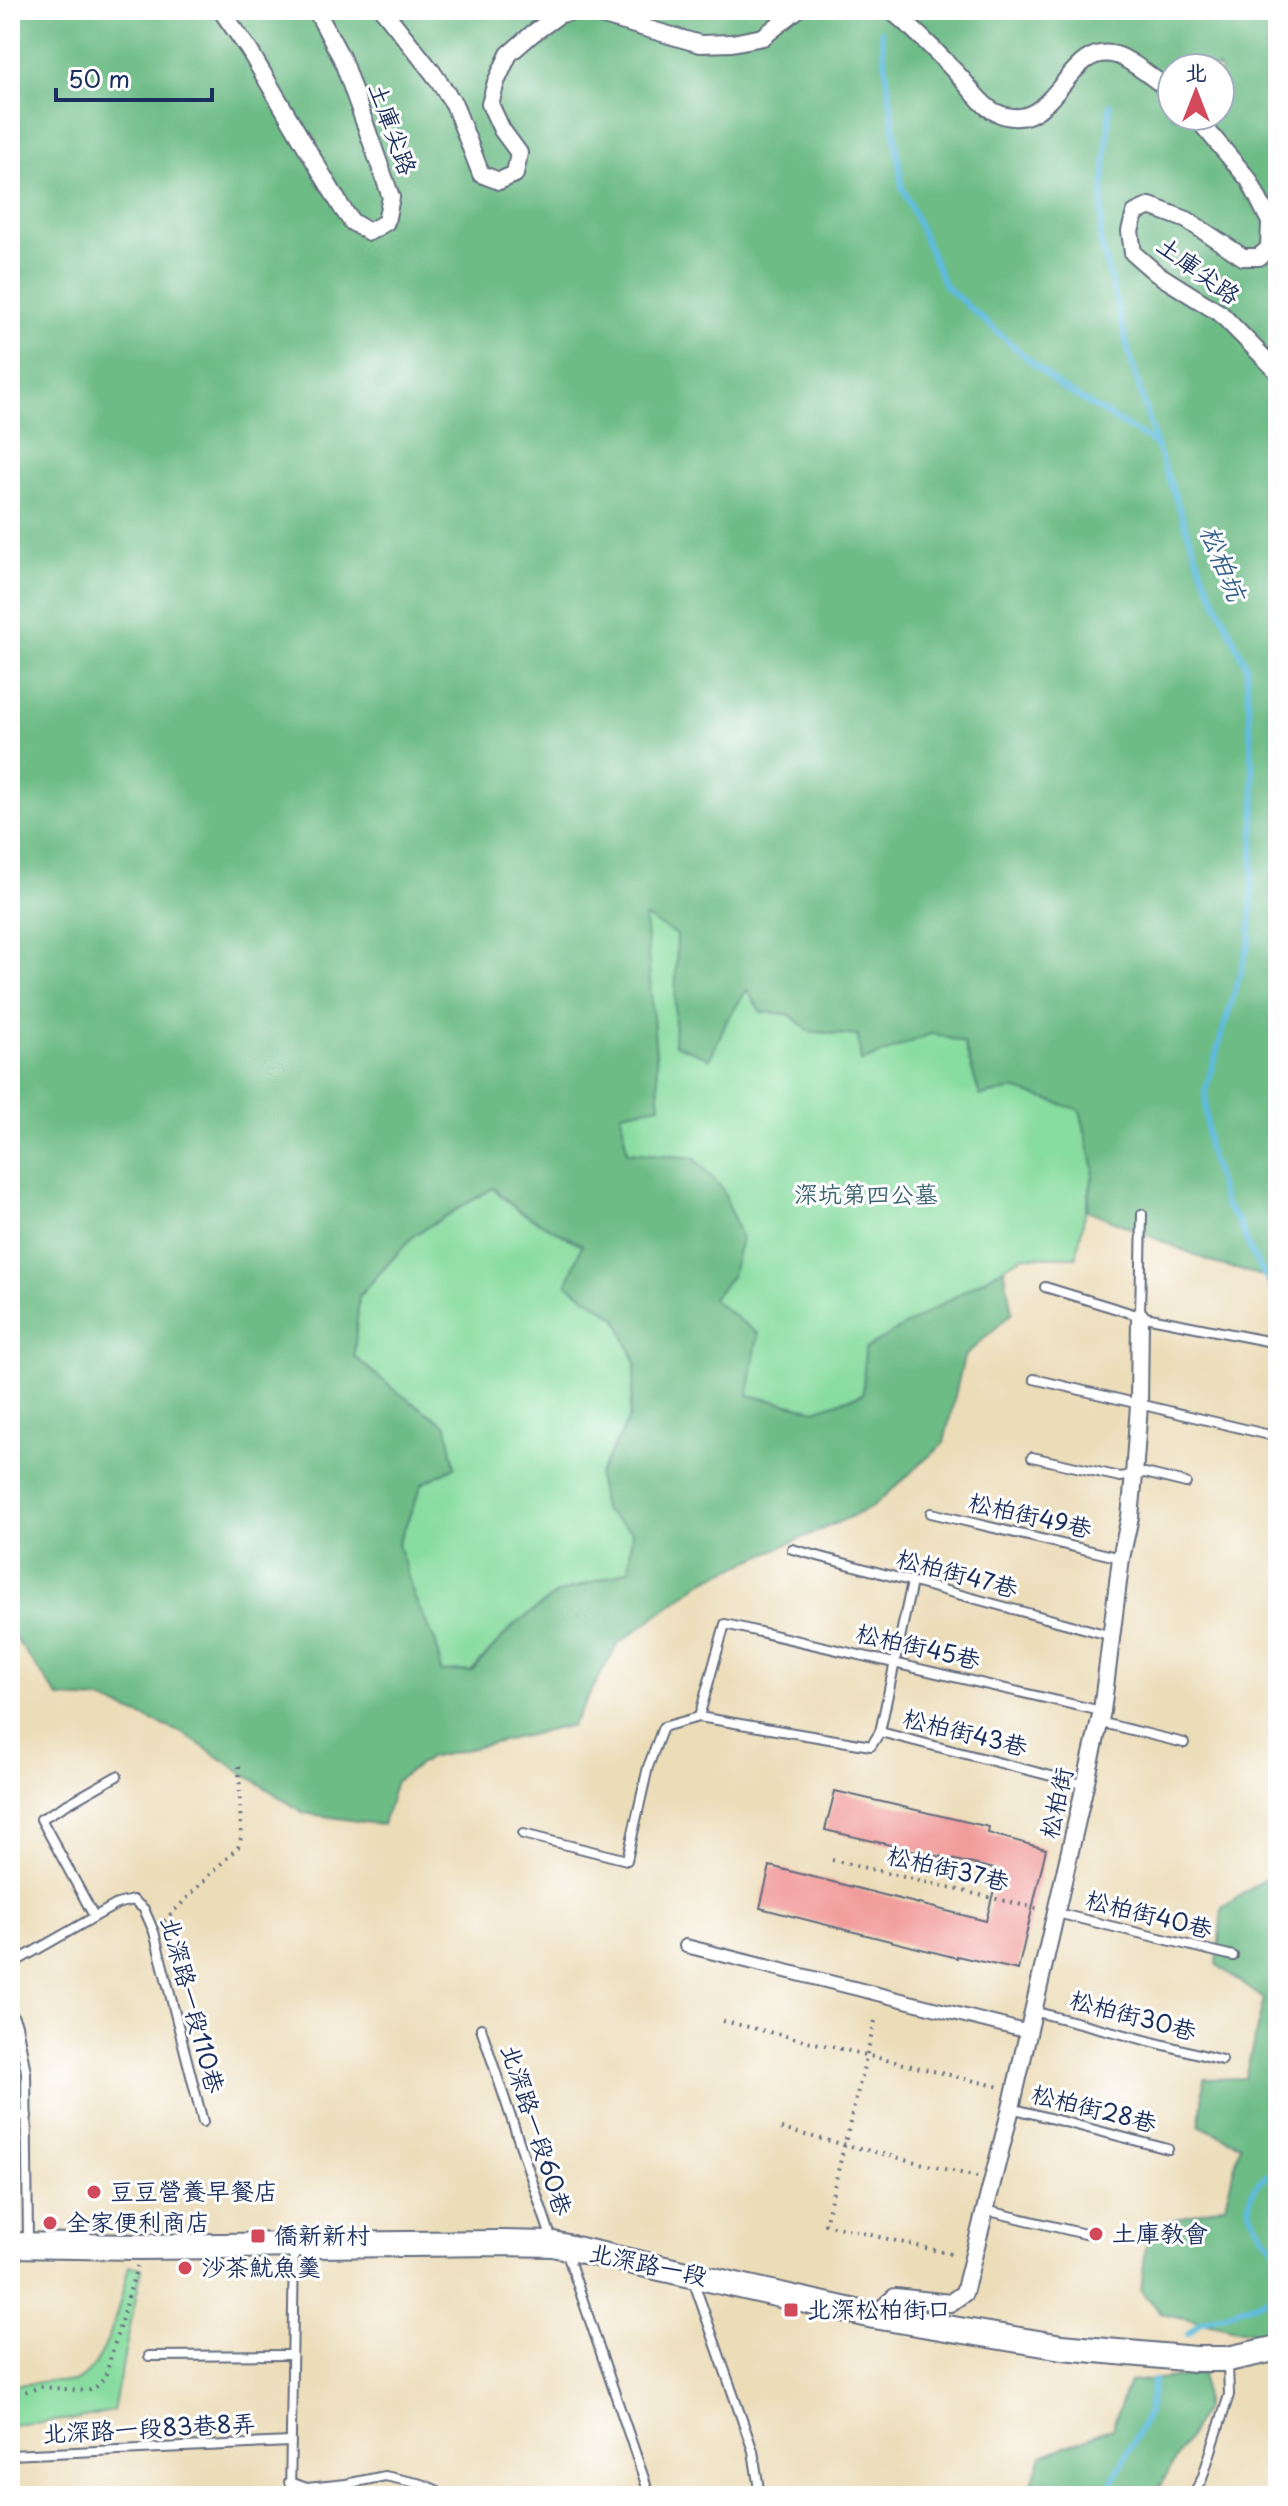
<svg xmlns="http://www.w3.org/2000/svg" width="1288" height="2506" font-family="'Playpen Sans','LXGW WenKai TC',sans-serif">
	<rect width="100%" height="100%" fill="#fff"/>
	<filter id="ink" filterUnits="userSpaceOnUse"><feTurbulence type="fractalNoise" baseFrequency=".0125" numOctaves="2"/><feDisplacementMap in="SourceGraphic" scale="16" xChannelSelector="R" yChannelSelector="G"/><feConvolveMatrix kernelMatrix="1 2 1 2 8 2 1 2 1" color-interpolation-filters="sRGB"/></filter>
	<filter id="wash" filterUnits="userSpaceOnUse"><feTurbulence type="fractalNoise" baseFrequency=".006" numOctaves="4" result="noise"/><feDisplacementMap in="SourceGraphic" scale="32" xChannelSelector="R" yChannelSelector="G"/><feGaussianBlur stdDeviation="1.8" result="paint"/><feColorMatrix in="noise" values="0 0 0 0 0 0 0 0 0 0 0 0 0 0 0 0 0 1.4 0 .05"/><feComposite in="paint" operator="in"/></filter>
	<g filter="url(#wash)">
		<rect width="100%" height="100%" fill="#ecddb9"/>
		<g fill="#87dc9f" stroke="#51867e" stroke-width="2">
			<path d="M644 916 677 935 710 1058 727 1020 747 990 761 1012 789 1014 810 1031 858 1036 861 1061 933 1032 964 1043 980 1096 1014 1089 1080 1109 1094 1169 1076 1257 1024 1256 865 1349 863 1394 815 1410 747 1395 758 1334 711 1299 732 1275 694 1158 627 1152 620 1113 660 1106Z"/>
			<path d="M493 1188 517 1210 582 1245 567 1284 617 1318 636 1363 629 1419 598 1476 603 1510 632 1530 629 1570 557 1594 514 1625 472 1671 441 1672 436 1643 414 1597 398 1544 422 1484 393 1389 354 1356 359 1296 414 1235Z"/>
			<path d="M129 2266 142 2268 113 2411 74 2419 10 2425V2384C24 2386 34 2383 47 2381 55 2380 65 2384 73 2382 107 2372 121 2296 129 2266Z"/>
		</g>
		<g fill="#6dbc86" stroke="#447672" stroke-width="2" fill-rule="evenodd">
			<path d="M10 10H1278V1280L1217 1264 1087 1210 1094 1169 1080 1110 1014 1089 980 1096 964 1043 933 1033 861 1062 858 1036 809 1031 789 1014 761 1012 747 990 727 1020 710 1058 674 1044 677 935 645 917 660 1106 621 1113 627 1152 694 1158 722 1188 741 1238 732 1275 712 1299 758 1334 748 1395 815 1410 863 1394 865 1349 1004 1268 1012 1313 964 1357 944 1443 871 1508 703 1581 618 1644 572 1725 429 1758 396 1781 383 1825 304 1813 182 1733 103 1700 59 1698 10 1631ZM1172 68H1220V116H1172ZM493 1188 517 1210 582 1245 567 1284 617 1318 636 1363 629 1419 598 1476 603 1510 632 1531 629 1570 557 1594 514 1625 472 1671 441 1672 436 1643 414 1597 398 1544 422 1484 455 1467 447 1426 393 1389 354 1356 359 1296 414 1235Z"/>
			<path d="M1278 1870V2322L1258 2335 1162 2313 1141 2291 1148 2227 1225 2205 1240 2144 1200 2126 1204 2079 1245 2078 1264 1999 1217 1965 1222 1908Z"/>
			<path d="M1203 2374 1204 2410 1154 2496H1027L1042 2456 1112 2428 1129 2382Z"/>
		</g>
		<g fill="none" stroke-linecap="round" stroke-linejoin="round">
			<g stroke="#5fbbdd" stroke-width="6">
				<path d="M881 32 902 187 945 286 1059 386 1156 444 1203 574 1246 665 1255 805 1250 940 1205 1091 1208 1148 1225 1205 1238 1221 1252 1254 1278 1298"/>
				<path d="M1110 104 1100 239 1131 360 1156 444"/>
				<path d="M1278 2171C1260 2176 1243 2196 1252 2216 1257 2229 1270 2242 1278 2254"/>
				<path d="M1188 2334 1200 2323 1278 2295"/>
				<path d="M1105 2496 1147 2415 1154 2380"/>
			</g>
		</g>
		<g id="blocks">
			<path fill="#f19b9a" d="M835 1791 989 1827 988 1833 1046 1849 1018 1970 957 1956V1958L760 1908 770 1866 986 1921 999 1870 825 1830Z"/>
		</g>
	</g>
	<g filter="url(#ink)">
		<use href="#blocks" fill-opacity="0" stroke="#646c7e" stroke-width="2"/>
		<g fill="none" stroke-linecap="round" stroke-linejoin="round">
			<defs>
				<g id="service">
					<path d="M1045 1287 1140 1316 1277 1343"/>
					<path d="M1140 1316 1142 1214"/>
					<path d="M1034 1379 1278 1437"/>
					<path d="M1032 1457 1120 1477 1145 1473 1186 1483"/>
					<path d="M931 1513 1121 1558"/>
					<path d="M792 1549 1112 1636"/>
					<path d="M699 1717 725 1624 1101 1711"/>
					<path d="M1099 1722 1184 1743"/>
					<path d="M880 1732 912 1582"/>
					<path d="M523 1834 627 1860 648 1767 663 1727 699 1717 871 1746 880 1732 1086 1785"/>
					<path d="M1057 1913 1233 1956"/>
					<path d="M94 1916 41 1819 117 1776"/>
					<path d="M10 1965 117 1904 133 1900 144 1909 154 1932 203 2122"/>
					<path d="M10 2009 17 2025 26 2072 28 2240"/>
					<path d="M1033 2011 1222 2060"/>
					<path d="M481 2028 552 2240"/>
					<path d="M1011 2108 1168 2149"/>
					<path d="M10 2116H27"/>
					<path d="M985 2210 1085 2234"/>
					<path d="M566 2251 650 2496"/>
					<path d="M693 2280 753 2451 760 2496"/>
					<path d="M149 2356 292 2355"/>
					<path d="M10 2455 290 2442"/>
					<path d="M289 2482 307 2488 346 2484 385 2476 422 2484 436 2490V2496"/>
					<path d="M290 2496 294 2248"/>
					<path d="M1192 2496 1202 2479 1229 2395 1228 2364"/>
				</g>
				<path id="pedestrian" d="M686 1946 1029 2032"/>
				<g id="minor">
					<path d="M221 10 249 50 342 208 352 222 369 232 386 222 391 197 342 59 316 10"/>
					<path d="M383 10 433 73 454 104 481 174 499 181 515 174 519 153 502 130 490 104 496 82 509 54 532 34 560 14 583 10 700 44 732 43 763 37 797 10"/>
					<path d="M890 10C916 30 938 53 961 78 970 88 982 106 995 112 1056 141 1064 40 1116 55 1129 58 1159 83 1172 92"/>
					<path d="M1195 116 1249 180 1270 222 1269 248 1259 257H1243L1187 220 1150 206 1135 213 1130 231 1133 253 1156 273 1221 314 1278 372"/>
					<path d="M874 2316 895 2297 950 2303 964 2293 1011 2108 1102 1711 1121 1558 1130 1517 1134 1475 1139 1405 1140 1316"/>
				</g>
				<path id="secondary" d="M10 2245 139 2247 500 2243 553 2244 874 2316 1062 2347 1195 2359H1228L1278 2348"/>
			</defs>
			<use href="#service" stroke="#646c7e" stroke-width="12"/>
			<use href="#pedestrian" stroke="#646c7e" stroke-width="16"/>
			<use href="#minor" stroke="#646c7e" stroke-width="20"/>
			<use href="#secondary" stroke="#646c7e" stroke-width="28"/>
			<g stroke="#646c7e" stroke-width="4" stroke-dasharray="2 6" stroke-linecap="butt">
				<path d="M832 1860 1039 1909"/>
				<path d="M164 1921 238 1847 241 1838 239 1764"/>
				<path d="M723 2021 1000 2087"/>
				<path d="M875 2021 825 2224 955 2255"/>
				<path d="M781 2129 977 2177"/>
				<path d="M10 2396 42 2387 87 2391C96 2389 99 2384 105 2377L137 2266"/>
			</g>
			<use href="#service" stroke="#fff" stroke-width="8"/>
			<use href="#pedestrian" stroke="#fff" stroke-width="12"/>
			<use href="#minor" stroke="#fff" stroke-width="16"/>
			<use href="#secondary" stroke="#fff" stroke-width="24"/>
		</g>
	</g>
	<g fill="#d1495b" stroke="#fff" stroke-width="3">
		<circle cx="94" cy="2192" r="8"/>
		<circle cx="50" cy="2223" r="8"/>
		<circle cx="1096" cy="2234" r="8"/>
		<rect x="250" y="2228" width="16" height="16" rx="4"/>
		<circle cx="185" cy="2268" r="8"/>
		<rect x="783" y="2302" width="16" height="16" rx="4"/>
	</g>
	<g text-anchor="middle" stroke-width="6" stroke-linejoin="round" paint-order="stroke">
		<g font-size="24" fill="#1b2f5e" stroke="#fff">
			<text transform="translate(392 129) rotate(70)" y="8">土庫尖路</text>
			<text transform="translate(1198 271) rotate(36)" y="8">土庫尖路</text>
			<text transform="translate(1030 1516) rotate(13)" y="8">松柏街49巷</text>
			<text transform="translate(957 1574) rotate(15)" y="8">松柏街47巷</text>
			<text transform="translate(918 1647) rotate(13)" y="8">松柏街45巷</text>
			<text transform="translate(965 1733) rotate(14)" y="8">松柏街43巷</text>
			<text transform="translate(1057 1803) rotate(-77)" y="8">松柏街</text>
			<text transform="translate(948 1869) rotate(13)" y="8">松柏街37巷</text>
			<text transform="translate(1149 1915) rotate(14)" y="8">松柏街40巷</text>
			<text transform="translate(192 2005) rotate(75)" y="8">北深路一段110巷</text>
			<text transform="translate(1133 2016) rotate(15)" y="8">松柏街30巷</text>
			<text transform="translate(1094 2109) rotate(14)" y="8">松柏街28巷</text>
			<text transform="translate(536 2130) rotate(72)" y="8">北深路一段60巷</text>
			<text transform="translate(648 2265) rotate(12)" y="8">北深路一段</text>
			<text transform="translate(149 2429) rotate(-3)" y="8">北深路一段83巷8弄</text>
		</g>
		<g font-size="24" fill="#3b6372" stroke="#fff">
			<text x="866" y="1203">深坑第四公墓</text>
		</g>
		<g font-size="24" fill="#1b2f5e" stroke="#fff" text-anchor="start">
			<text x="110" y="2200">豆豆營養早餐店</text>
			<text x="66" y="2231">全家便利商店</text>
			<text x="1112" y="2242">土庫教會</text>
			<text x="274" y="2244">僑新新村</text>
			<text x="201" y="2276">沙茶魷魚羹</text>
			<text x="807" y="2318">北深松柏街口</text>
		</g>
		<g font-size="26" font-style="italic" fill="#33608a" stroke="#fff">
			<text transform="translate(1223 563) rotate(68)" y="9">松柏坑</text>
		</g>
	</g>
	<rect width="1288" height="2506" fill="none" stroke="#fff" stroke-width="40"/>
	<g transform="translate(1196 92)"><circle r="38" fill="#ffffff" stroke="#a4acbf" stroke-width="2"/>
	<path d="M0-6L14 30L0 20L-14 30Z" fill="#d1495b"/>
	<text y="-12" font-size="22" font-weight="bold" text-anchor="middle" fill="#1b2f5e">北</text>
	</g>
	<path d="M56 88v12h156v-12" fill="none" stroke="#1b2f5e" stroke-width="4"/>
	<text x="68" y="88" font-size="24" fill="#1b2f5e" stroke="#ffffff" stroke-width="6" paint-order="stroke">50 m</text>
</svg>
